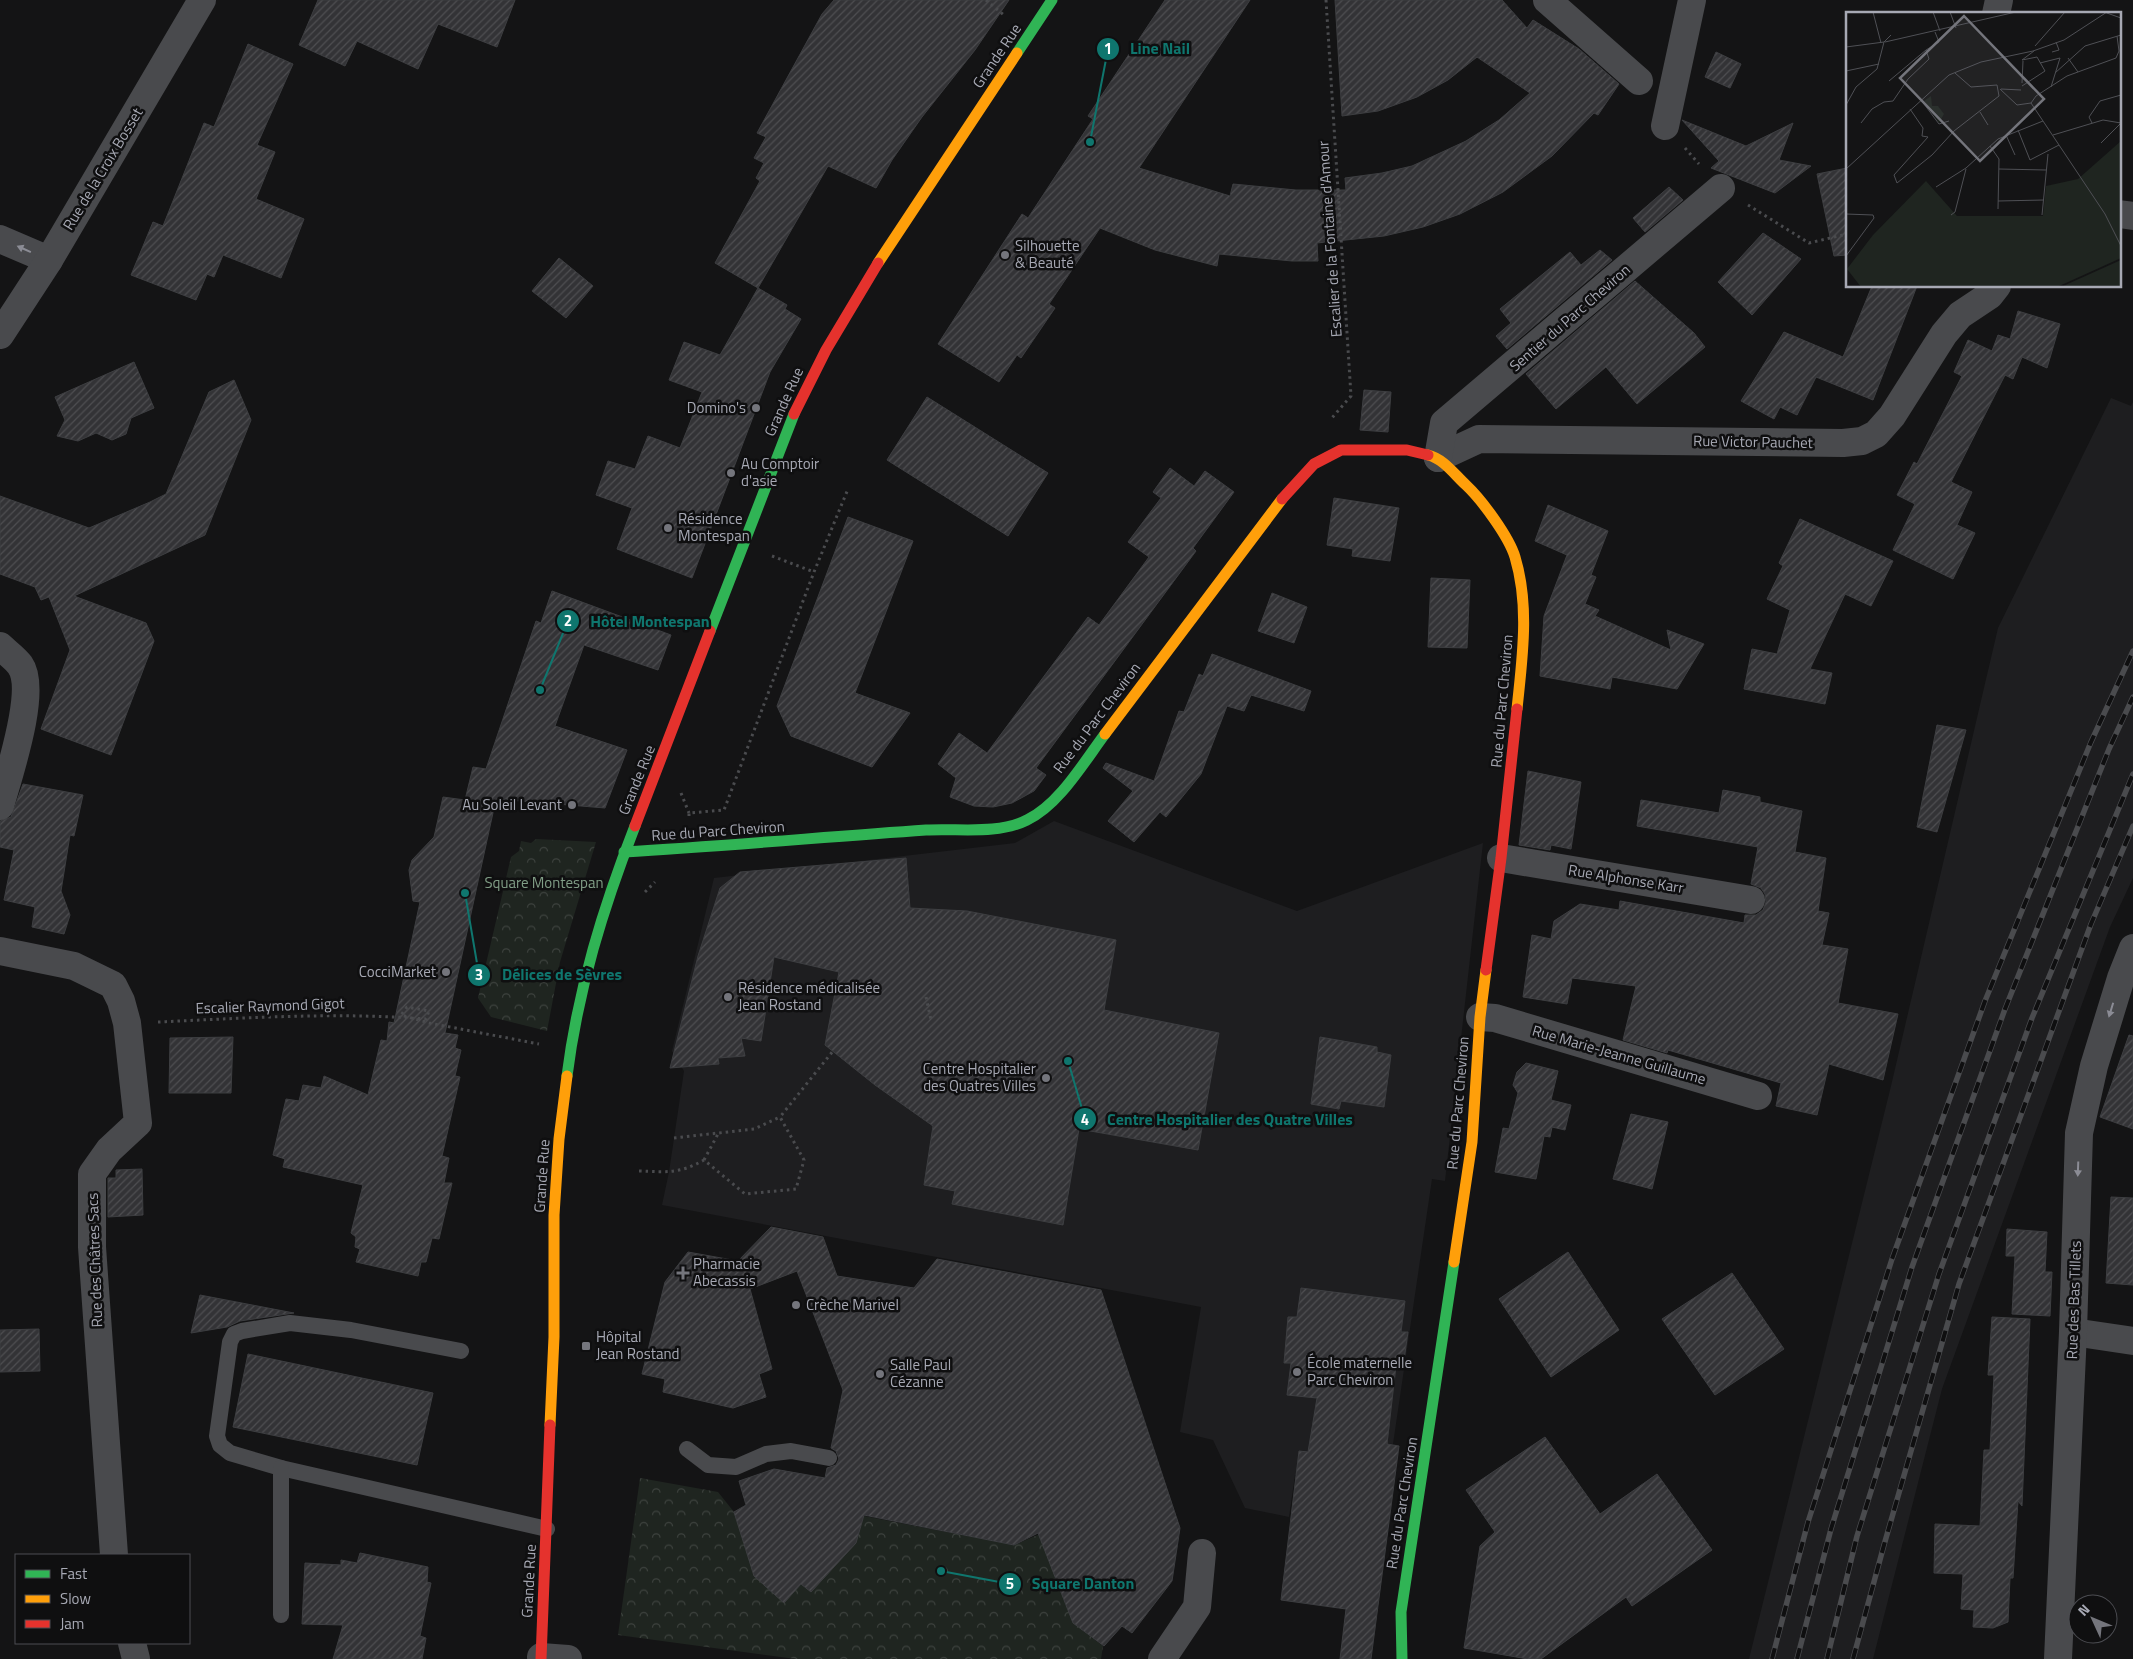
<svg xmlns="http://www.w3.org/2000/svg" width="2133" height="1659" font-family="'Titillium Web',sans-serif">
	<defs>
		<pattern id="park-crowns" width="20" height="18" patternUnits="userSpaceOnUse" patternTransform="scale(1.25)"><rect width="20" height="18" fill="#1f2520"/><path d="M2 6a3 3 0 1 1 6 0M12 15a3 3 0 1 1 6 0" fill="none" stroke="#3d423e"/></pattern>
		<pattern id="building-hatch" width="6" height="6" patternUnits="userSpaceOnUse" patternTransform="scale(1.25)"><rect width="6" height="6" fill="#333336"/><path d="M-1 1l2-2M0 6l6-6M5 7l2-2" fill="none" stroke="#4e4e51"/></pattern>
	</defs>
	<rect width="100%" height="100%" fill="#141415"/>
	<g fill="#1e1e20">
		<path d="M2111 398 2131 406 2133 402V878L2110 927 1942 1389 1873 1659H1749L1891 1086 1998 628Z"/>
		<path d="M1054 821 1297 911 1483 843 1445 1181 1432 1179 1393 1444 1379 1443 1362 1482 1295 1475 1289 1517 1245 1508 1213 1440 1180 1432 1201 1307 662 1205 669 1172 684 1071 672 1051 714 878 1015 843Z"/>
	</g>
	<g fill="url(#park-crowns)">
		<path d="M536 839 596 842 560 962 547 1031 491 1017 478 998 511 857 519 851 521 841 531 843Z"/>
		<path d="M640 1478 718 1492 734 1512 756 1577 801 1584 811 1591 856 1543 864 1516 1014 1545 1047 1531 1049 1561 1073 1623 1103 1646 1101 1659H796L618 1635Z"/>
	</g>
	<g fill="url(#building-hatch)" stroke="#3d3e41">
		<path d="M318 0H515L497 47 438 24 418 69 357 41 345 66 299 45Z"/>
		<path d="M834 0H1009L975 50 922 117 892 160 876 188 828 166 758 288 715 263 760 181 756 178 764 163 754 158 766 137 757 133 822 14Z"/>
		<path d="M1165 0H1250L1139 168 1230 196 1233 184 1296 190H1346L1345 178 1382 173 1412 166 1466 141 1499 120 1530 93 1477 57 1448 80 1417 97 1378 111 1342 116 1335 0H1502L1527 28 1533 20 1579 49 1619 84 1598 115 1594 113 1552 156 1503 192 1460 214 1423 227 1384 236 1317 243 1318 261H1292L1219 254 1217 266 1155 250 1100 228 1049 304 1055 308 1021 358 1017 355 999 382 938 344 1022 214 1028 218 1093 119 1088 116Z"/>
		<path d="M248 44 293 64 257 145 275 152 256 199 304 219 281 278 223 255 214 277 207 274 196 300 131 275 153 222 163 226 204 123 214 127Z"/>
		<path d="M1716 52 1741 64 1730 88 1705 77Z"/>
		<path d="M1682 120 1746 146 1793 123 1779 160 1811 166 1775 193 1711 168 1719 161Z"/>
		<path d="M1847 168V255L1834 256 1817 174Z"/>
		<path d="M1669 187 1683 200 1645 232 1633 218Z"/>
		<path d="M1763 233 1801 259 1752 315 1718 282Z"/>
		<path d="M1600 250 1612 260 1507 349 1496 336 1511 323 1500 309 1570 252 1581 265Z"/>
		<path d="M559 258 593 286 566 318 532 291Z"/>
		<path d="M1635 281 1694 333 1705 347 1637 404 1606 367 1556 409 1526 374Z"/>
		<path d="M1872 286H1917L1873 400 1816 377 1797 415 1780 407 1774 419 1741 401 1784 332 1843 357Z"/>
		<path d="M758 288 787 305 785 309 801 319 770 372 692 578 617 549 632 508 596 495 608 461 635 469 648 436 680 448 702 392 669 380 684 342 720 355Z"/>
		<path d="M2018 311 2060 324 2047 368 2022 357 2013 379 2005 375 1951 482 1972 492 1957 525 1975 533 1953 579 1893 550 1915 504 1897 495 1914 462 1917 464 1962 376 1954 372 1968 340 1992 351 1998 335 2010 339Z"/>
		<path d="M134 362 154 408 131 418 126 434 112 440 96 433 78 441 57 436 65 420 55 397Z"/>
		<path d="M234 380 251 420 205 535 74 596 146 623 154 641 111 755 41 729 70 650 49 597 41 600 35 587 0 574V496L89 528 150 502 166 494 209 392Z"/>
		<path d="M1364 390 1391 392 1388 432 1360 430Z"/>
		<path d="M927 397 1048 473 1008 536 887 460Z"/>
		<path d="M1170 468 1194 486 1205 471 1234 492 1193 548 1196 551 1036 768 1046 775 1034 791 1012 803 993 807 974 806 950 797 956 778 938 764 959 733 987 753 1088 617 1099 625 1149 557 1128 542 1161 498 1153 492Z"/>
		<path d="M1334 498 1399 508 1390 561 1352 556 1353 549 1327 545Z"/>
		<path d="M1548 505 1608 531 1591 575 1596 577 1585 604 1599 610 1595 616 1671 650 1667 630 1704 644 1677 689 1612 677 1610 689 1540 676 1544 616 1567 555 1535 541Z"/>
		<path d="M848 517 913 541 855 693 910 713 872 767 791 736 777 706Z"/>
		<path d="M1800 519 1893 561 1871 606 1845 594 1810 669 1832 673 1825 704 1744 689 1752 649 1777 654 1790 610 1767 599 1783 566 1779 563Z"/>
		<path d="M1431 578 1470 580 1467 648 1428 647Z"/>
		<path d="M552 591 671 635 658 670 584 645 555 726 627 750 605 808 496 799 445 1033 458 1035 455 1048 461 1050 455 1076 460 1077 442 1156 449 1158 444 1183H452L439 1239 432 1238 426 1262H421L418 1276 356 1262 360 1249 355 1247 356 1237 351 1233 363 1185 283 1167 285 1159 273 1155 286 1099 299 1101 303 1085 321 1088 324 1076 368 1095 381 1040 387 1041 389 1022 394 1023 420 902 413 901 409 870 412 860 434 837 443 797 465 800 473 767 486 769 536 621 541 623Z"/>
		<path d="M1272 593 1307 607 1294 643 1258 631Z"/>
		<path d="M1212 654 1311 691 1304 711 1251 695 1244 711 1227 706 1201 774 1166 817 1160 812 1134 842 1108 821 1133 791 1103 768 1106 763 1154 781 1179 711 1184 712 1199 674 1203 676Z"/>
		<path d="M1937 725 1966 730 1937 832 1917 827Z"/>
		<path d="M1528 771 1581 782 1571 849 1551 845 1550 850 1519 845Z"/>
		<path d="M23 784 83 795 74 836 70 835 61 891 70 915 64 934 32 927 35 907 4 900 14 850 0 847V821L11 817Z"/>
		<path d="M1723 790 1760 797V802L1802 811 1795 852 1826 858 1818 911 1829 913 1822 945 1848 949 1838 1003 1898 1014 1883 1080 1829 1064 1817 1115 1776 1106 1781 1083 1668 1050 1667 1053 1623 1040 1636 986 1572 978 1567 1004 1523 997 1532 935 1551 939 1554 921 1580 904 1619 910 1620 901 1744 923 1745 915H1756L1763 910 1766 902 1765 894 1761 888 1751 884 1758 847 1637 826 1641 800 1719 813Z"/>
		<path d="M906 858 910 908 967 911 1116 940 1104 1010 1219 1033 1198 1150 1079 1129 1063 1225 952 1204 955 1191 924 1185 933 1126 875 1085 825 1045 839 972 774 957 761 1041 741 1038 745 1056 718 1058 719 1064 670 1068 698 956 720 888 740 872Z"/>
		<path d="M2129 1035 2133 1036V1129L2100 1117Z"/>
		<path d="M233 1037 231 1093H169L170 1038Z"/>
		<path d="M1320 1037 1377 1047V1052L1391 1055 1384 1107 1341 1101 1339 1109 1311 1104Z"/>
		<path d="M1526 1063 1558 1071 1551 1100 1571 1105 1565 1130 1552 1127 1550 1137 1544 1136 1536 1179 1495 1172 1503 1128 1509 1129 1518 1093 1513 1085 1517 1072Z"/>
		<path d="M1631 1114 1668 1122 1652 1189 1613 1179Z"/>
		<path d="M142 1169 143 1215 108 1217V1178H116V1170Z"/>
		<path d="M2111 1197 2133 1198V1285L2106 1283Z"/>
		<path d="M771 1227 823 1237 837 1276 914 1288 937 1259 1101 1290 1180 1528 1172 1581 1132 1633 1122 1626 1104 1646 1073 1623 1038 1533 1014 1545 864 1515 856 1543 811 1592 801 1584 784 1603 754 1576 734 1512 746 1505 739 1481 774 1469 825 1478 827 1468 836 1465 839 1459 836 1451 831 1448 843 1390 797 1271 750 1289 772 1369 759 1374 766 1397 733 1408 663 1392 665 1379 642 1374 665 1282 688 1252 738 1261Z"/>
		<path d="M2007 1229 2047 1232 2045 1272H2052L2050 1316 2012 1314 2015 1256H2006Z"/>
		<path d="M1568 1252 1619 1330 1551 1377 1499 1299Z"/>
		<path d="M1732 1273 1784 1349 1715 1395 1662 1319Z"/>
		<path d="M1301 1288 1405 1301 1401 1332H1408L1403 1367 1396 1366 1387 1444 1399 1446 1371 1659H1340L1346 1609 1281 1600 1299 1451 1308 1452 1317 1398 1287 1395 1291 1363H1284L1288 1317H1297Z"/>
		<path d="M200 1295 294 1313 240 1321 227 1327 191 1333Z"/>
		<path d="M1992 1317 2030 1319 2022 1506 2018 1501 2013 1578H2010L2008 1622 1993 1628 1973 1627 1974 1610 1961 1609 1963 1574 1934 1573 1935 1524 1980 1526 1984 1450H1990L1994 1375H1988Z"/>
		<path d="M39 1329 40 1371 0 1372V1330Z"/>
		<path d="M248 1354 433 1393 417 1465 233 1427Z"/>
		<path d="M1545 1437 1600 1514 1657 1474 1712 1550 1632 1606 1626 1597 1541 1659H1528L1464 1648 1480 1546 1495 1532 1466 1490Z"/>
		<path d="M360 1553 428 1567 427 1582 431 1583 420 1636 426 1638 422 1659H333L343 1625 302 1624 305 1563 341 1565V1560L357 1563Z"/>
	</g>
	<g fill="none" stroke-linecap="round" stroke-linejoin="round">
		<g stroke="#4a4b4e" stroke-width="3" stroke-dasharray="2.5 4" stroke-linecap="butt">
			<path d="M986 0 1005 16"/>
			<path d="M1326 0 1351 396 1331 419"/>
			<path d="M1685 148 1699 164"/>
			<path d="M1748 205 1809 243 1847 234"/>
			<path d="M772 556 814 572"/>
			<path d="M681 793 689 813"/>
			<path d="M689 816V813L724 810 814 572 848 489"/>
			<path d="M645 892 655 882"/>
			<path d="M926 997 931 1020"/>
			<path d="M158 1022C247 1018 336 1012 426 1019L429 1011 407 1007 401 1015 429 1023 539 1044"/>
			<path d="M674 1138 754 1129 780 1117"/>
			<path d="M704 1160 718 1134"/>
			<path d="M639 1171C667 1172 679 1174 704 1160L745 1194 796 1189 804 1160 780 1117 833 1051"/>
		</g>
		<g stroke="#494a4d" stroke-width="16">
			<path d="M461 1351 351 1330 290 1323 242 1331 234 1334 230 1342 217 1436 220 1445 230 1453 281 1468 547 1529"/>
			<path d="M687 1449 708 1465 736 1467 766 1454 791 1451 829 1458"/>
			<path d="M281 1615V1468"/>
		</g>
		<g stroke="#494a4d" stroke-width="28">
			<path d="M1547 0 1639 81"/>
			<path d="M1996 14 1999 0"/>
			<path d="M1665 126 1692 0"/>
			<path d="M2119 214 2133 216"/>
			<path d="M0 239 49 260"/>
			<path d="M0 335 49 260 202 0"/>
			<path d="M1438 458 1479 439 1843 443 1862 441 1876 434 1892 416 1944 334 1960 315 1990 295 1997 286"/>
			<path d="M1438 458 1444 423 1721 188"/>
			<path d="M0 646C6 652 15 658 20 665 38 690 8 777 0 806"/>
			<path d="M1501 858 1751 900"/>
			<path d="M0 951 74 966 113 985 121 1001 127 1023 138 1123 109 1150 92 1174V1247L114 1555"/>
			<path d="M1480 1017 1495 1018 1758 1096"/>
			<path d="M2073 1332 2133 1341"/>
			<path d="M132 1643 136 1659"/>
			<path d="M541 1657 568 1659"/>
			<path d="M1162 1659 1197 1607 1202 1553"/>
			<path d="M2058 1659 2073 1332 2079 1133 2094 1066 2121 978 2133 948"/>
		</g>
		<g stroke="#30b455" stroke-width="11">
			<path d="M1017 53 1052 0"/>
			<path d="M710 631 794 414"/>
			<path d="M624 852C725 846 825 837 926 830 958 828 997 835 1027 820 1059 805 1084 762 1105 734"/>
			<path d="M567 1076C578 989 603 908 635 826"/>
			<path d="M1402 1659 1401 1612 1454 1262"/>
		</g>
		<g stroke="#ff9f0a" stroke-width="11">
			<path d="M878 263 1017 53"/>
			<path d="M1428 455C1444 459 1454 474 1466 485 1482 500 1509 537 1515 557 1530 607 1522 659 1517 709"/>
			<path d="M1105 734 1282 499"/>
			<path d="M1454 1262 1472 1142 1480 1017 1486 970"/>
			<path d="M550 1425 554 1337V1215L559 1139 567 1076"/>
		</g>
		<g stroke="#e5322d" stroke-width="11">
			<path d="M794 414 826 350 878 263"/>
			<path d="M1282 499 1314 464 1341 450H1407L1428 455"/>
			<path d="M635 826 710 631"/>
			<path d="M1486 970 1501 858 1517 709"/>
			<path d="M541 1659 550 1425"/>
		</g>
		<defs>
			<g id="rail">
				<path d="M1772 1659 1808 1522 1892 1259 1985 1001 2091 742 2133 651"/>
				<path d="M1797 1659 1831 1529 1912 1267 2005 1009 2109 749 2133 697"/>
				<path d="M1827 1659 1857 1536 1939 1274 2032 1018 2133 774"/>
				<path d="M1853 1659 1884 1545 1959 1284 2091 924 2133 826"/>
			</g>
		</defs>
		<use href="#rail" stroke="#4a4b4e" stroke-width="5.5"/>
		<use href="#rail" stroke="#0f0f10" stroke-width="4" stroke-dasharray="11" stroke-linecap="butt"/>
	</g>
	<defs><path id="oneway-solid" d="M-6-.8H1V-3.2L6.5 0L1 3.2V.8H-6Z" transform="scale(1.25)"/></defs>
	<g fill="#8b8c95">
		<use href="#oneway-solid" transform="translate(24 249) rotate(-156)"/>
		<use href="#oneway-solid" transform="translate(2111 1010) rotate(107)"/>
		<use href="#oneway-solid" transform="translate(2078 1169) rotate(92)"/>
	</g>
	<g fill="#74757c" stroke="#0f0f10" stroke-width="2">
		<circle cx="1005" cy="255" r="5"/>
		<circle cx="756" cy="408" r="5"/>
		<circle cx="731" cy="473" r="5"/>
		<circle cx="668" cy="528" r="5"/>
		<circle cx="572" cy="805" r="5"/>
		<circle cx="446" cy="972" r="5"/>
		<circle cx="728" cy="997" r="5"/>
		<circle cx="1046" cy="1078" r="5"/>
		<path d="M680.5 1265.5h5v5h5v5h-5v5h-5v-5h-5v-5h5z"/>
		<circle cx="796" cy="1305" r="5"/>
		<rect x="581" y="1341" width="10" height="10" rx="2.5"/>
		<circle cx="1297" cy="1372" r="5"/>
		<circle cx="880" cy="1374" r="5"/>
	</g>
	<g text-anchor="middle" stroke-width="5" stroke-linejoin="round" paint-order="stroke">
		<g font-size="15" fill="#a7a9b4" stroke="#0f0f10">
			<text transform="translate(997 56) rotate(-56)" y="5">Grande Rue</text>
			<text transform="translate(103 169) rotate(-59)" y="5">Rue de la Croix Bosset</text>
			<text transform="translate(1330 239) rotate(-94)" y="5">Escalier de la Fontaine d'Amour</text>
			<text transform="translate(1570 318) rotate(-41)" y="5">Sentier du Parc Cheviron</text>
			<text transform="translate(784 402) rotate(-66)" y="5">Grande Rue</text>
			<text transform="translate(1753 442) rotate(1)" y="5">Rue Victor Pauchet</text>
			<text transform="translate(1502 701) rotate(-85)" y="5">Rue du Parc Cheviron</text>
			<text transform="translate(1097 718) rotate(-53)" y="5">Rue du Parc Cheviron</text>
			<text transform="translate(637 780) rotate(-68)" y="5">Grande Rue</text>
			<text transform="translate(718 831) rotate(-4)" y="5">Rue du Parc Cheviron</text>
			<text transform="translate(1626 879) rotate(9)" y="5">Rue Alphonse Karr</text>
			<text transform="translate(270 1006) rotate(-2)" y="5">Escalier Raymond Gigot</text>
			<text transform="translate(1619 1055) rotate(16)" y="5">Rue Marie-Jeanne Guillaume</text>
			<text transform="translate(1458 1103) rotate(-85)" y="5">Rue du Parc Cheviron</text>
			<text transform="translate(542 1176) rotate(-86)" y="5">Grande Rue</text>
			<text transform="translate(95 1260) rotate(-92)" y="5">Rue des Châtres Sacs</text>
			<text transform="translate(2074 1300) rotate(-88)" y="5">Rue des Bas Tillets</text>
			<text transform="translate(1402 1503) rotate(-81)" y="5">Rue du Parc Cheviron</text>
			<text transform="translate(529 1581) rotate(-87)" y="5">Grande Rue</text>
		</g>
		<g font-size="15" fill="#a7a9b4" stroke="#0f0f10" text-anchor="start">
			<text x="1015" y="251">Silhouette<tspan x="1015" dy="17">&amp; Beauté</tspan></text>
			<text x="746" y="413" text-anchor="end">Domino's</text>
			<text x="741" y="469">Au Comptoir<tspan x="741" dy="17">d'asie</tspan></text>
			<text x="678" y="524">Résidence<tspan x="678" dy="17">Montespan</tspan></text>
			<text x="562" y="810" text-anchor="end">Au Soleil Levant</text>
			<text x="436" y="977" text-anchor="end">CocciMarket</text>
			<text x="738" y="993">Résidence médicalisée<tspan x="738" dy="17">Jean Rostand</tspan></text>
			<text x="1036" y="1074" text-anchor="end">Centre Hospitalier<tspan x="1036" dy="17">des Quatres Villes</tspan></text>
			<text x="693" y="1269">Pharmacie<tspan x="693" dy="17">Abecassis</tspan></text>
			<text x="806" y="1310">Crèche Marivel</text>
			<text x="596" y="1342">Hôpital<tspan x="596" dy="17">Jean Rostand</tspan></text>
			<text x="1307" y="1368">École maternelle<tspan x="1307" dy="17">Parc Cheviron</tspan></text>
			<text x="890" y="1370">Salle Paul<tspan x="890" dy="17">Cézanne</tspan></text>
		</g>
		<g font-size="15" fill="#809d86" stroke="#0f0f10">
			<text x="544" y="888">Square Montespan</text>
		</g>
	</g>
	<g transform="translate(1846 12)">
		<rect width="275" height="275" fill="#141415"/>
		<path d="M275 129V246L211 275H15L1 257 27 223 80 169 111 204H197L200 174 232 167Z" fill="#1f2520"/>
		<path d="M275 248V275H215Z" fill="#1f2520"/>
		<path d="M85 84 86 94H92L98 102 93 111 78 89Z" fill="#1f2520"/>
		<path fill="none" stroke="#4f5055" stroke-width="1" d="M27 0 35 31M87 0 94 19M104 0 110 16M258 0 275 6M39 30 170 0M189 34 219 0M0 35 38 30 45 23M187 39 218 28 261 0M206 40 213 38 210 30M222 46 232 60M194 51 214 46 205 75M0 59 33 52M209 61 239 34 275 23M43 69 80 38M176 71 177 49M176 74 199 59 191 45 176 48 188 39M154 77 171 93 185 91M155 77 175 78M75 88 93 112 103 109M185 91 259 202 275 234M185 91 190 84 221 64 270 46 273 39 271 24M0 93 10 75 31 57 38 30M64 97 77 116 76 124 82 125 48 163 51 171 86 143 108 119 153 84 151 73 125 75 109 61M134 100 142 113M15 111 26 97 38 90 47 89 62 67 83 47 80 38 93 30 89 20M246 111 243 105 254 89 275 83M172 118 184 148 213 133M160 123 169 143M207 123 257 108 275 111 255 131M144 134 153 147 152 197M0 157 103 63 135 50 187 39M153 157 200 158M90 175 120 156 152 127 197 109M152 189 198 188M0 202 27 203 28 206 0 244M105 203 109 200 120 157M196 203 202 142"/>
		<path fill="#74757c" fill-opacity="0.15" stroke="#74757c" stroke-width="2.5" d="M118 4 198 87 134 149 54 66Z"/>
		<rect width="275" height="275" fill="none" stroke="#a7a9b4" stroke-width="2.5"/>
	</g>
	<path fill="none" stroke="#0f766e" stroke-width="2" d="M1090 142L1108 49M540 690L568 621M465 893L479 975M1068 1061L1085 1119M941 1571L1010 1584"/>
	<g fill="#0f766e" stroke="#0f0f10" stroke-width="2">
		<circle cx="1090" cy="142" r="5"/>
		<circle cx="540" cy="690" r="5"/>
		<circle cx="465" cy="893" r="5"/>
		<circle cx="1068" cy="1061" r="5"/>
		<circle cx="941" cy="1571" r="5"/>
		<circle cx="1108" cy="49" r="12"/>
		<circle cx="568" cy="621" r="12"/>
		<circle cx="479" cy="975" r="12"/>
		<circle cx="1085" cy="1119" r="12"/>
		<circle cx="1010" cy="1584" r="12"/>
	</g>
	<g font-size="15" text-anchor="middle" font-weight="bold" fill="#fff">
		<text x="1108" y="54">1</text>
		<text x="568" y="626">2</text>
		<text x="479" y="980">3</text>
		<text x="1085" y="1125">4</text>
		<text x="1010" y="1589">5</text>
	</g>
	<g font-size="16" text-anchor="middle" font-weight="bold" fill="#0f766e" stroke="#0f0f10" stroke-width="5" stroke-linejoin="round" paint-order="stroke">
		<text x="1160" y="54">Line Nail</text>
		<text x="650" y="627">Hôtel Montespan</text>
		<text x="562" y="980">Délices de Sèvres</text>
		<text x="1230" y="1125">Centre Hospitalier des Quatre Villes</text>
		<text x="1083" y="1589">Square Danton</text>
	</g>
	<rect x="15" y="1554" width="175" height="90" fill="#0f0f10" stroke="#4c4d52"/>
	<rect x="25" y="1570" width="25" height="8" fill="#30b455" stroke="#4c4d52"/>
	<text x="60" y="1579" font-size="15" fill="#a7a9b4">Fast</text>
	<rect x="25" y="1595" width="25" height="8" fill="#ff9f0a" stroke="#4c4d52"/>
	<text x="60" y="1604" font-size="15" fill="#a7a9b4">Slow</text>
	<rect x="25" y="1620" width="25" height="8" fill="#e5322d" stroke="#4c4d52"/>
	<text x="60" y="1629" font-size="15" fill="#a7a9b4">Jam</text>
	<g transform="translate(2093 1619) rotate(314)"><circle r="24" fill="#0f0f10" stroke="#4c4d52"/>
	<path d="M0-4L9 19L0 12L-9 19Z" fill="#74757c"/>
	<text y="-8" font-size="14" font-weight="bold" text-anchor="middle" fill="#a7a9b4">N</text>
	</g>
</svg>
